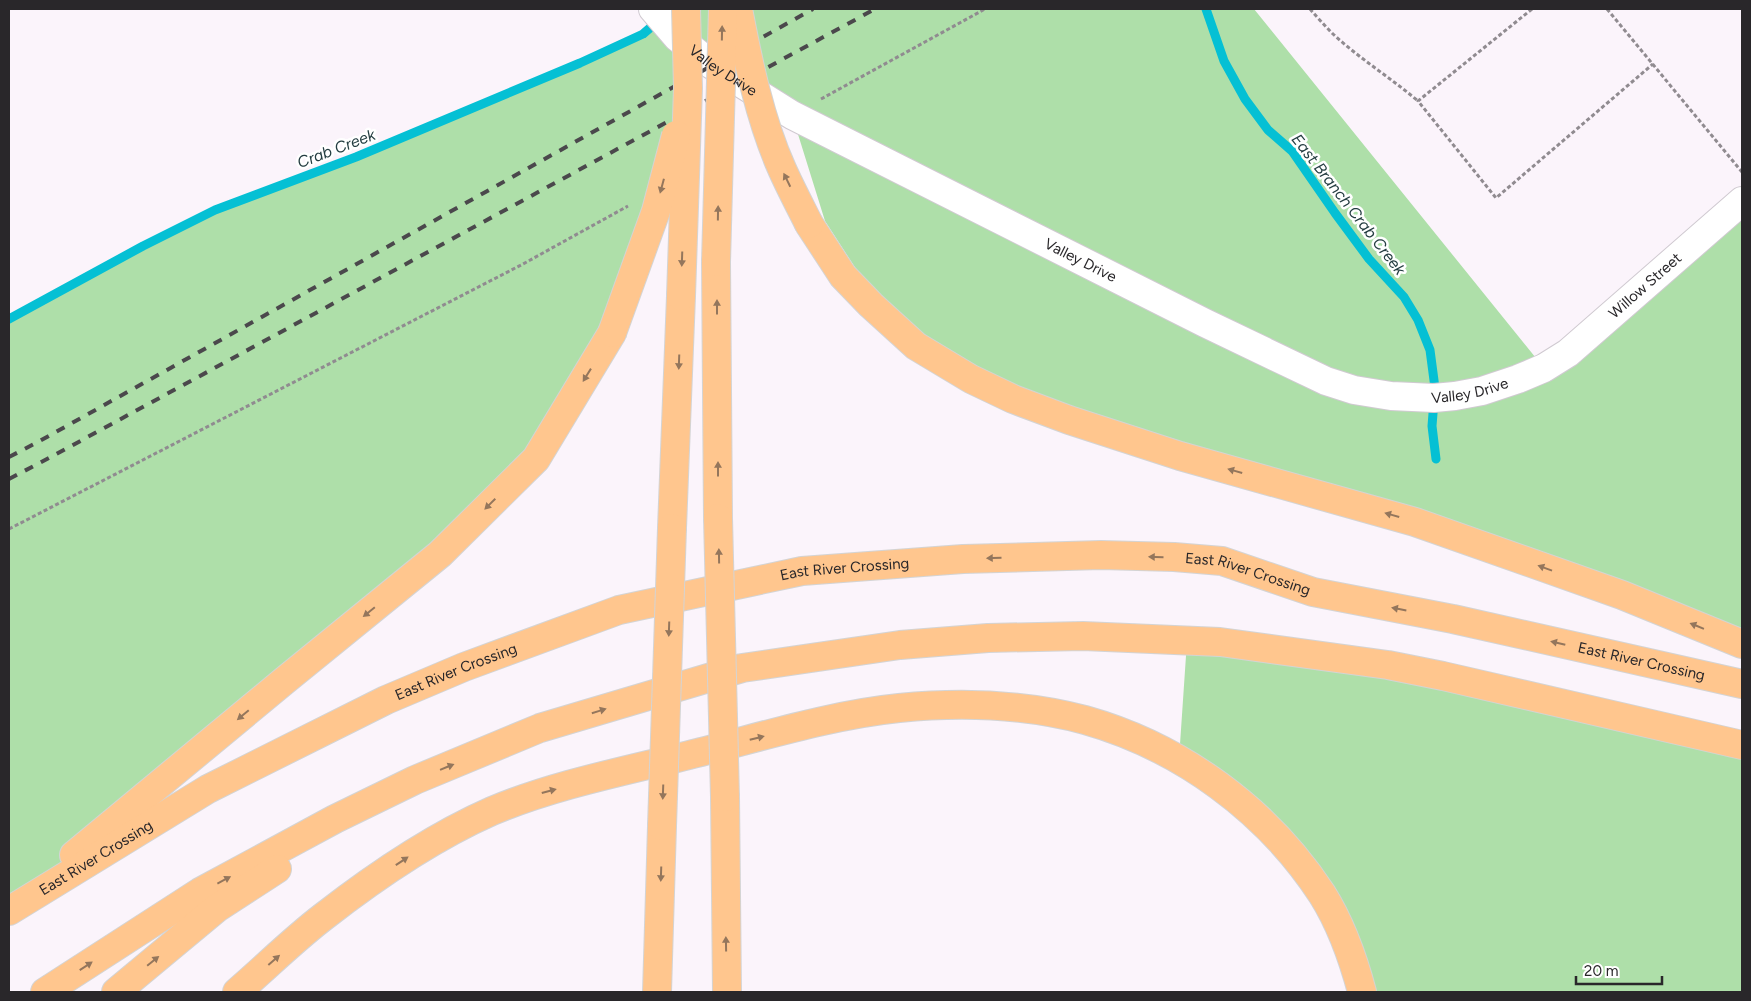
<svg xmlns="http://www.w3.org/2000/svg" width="1751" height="1001" font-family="Figtree,sans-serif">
	<rect width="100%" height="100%" fill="#fbf4fb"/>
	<g fill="#aedfa9">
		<path d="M666 9H1254L1544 368 1742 201V644L971 379 876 300 825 221 792 115 687 46 688 88 656 211 536 459 9 909V319L143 246 215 210 580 63 643 34 662 20Z"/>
		<path d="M1187 641 1742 745V992H1362L1322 895 1179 759Z"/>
	</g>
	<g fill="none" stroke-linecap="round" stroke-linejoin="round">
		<g stroke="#05c0d4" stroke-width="9">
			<path d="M1206 9 1224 61 1245 99 1268 130 1292 151 1335 213 1369 259 1404 297 1418 320 1430 350 1435 388 1432 426 1436 459"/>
			<path d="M9 319 143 246 215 210 356 157 580 63 643 34 658 21"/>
		</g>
		<defs>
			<g id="minor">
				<path id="s1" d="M653 9 677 37 712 65 792 115 1205 323 1326 381 1354 390 1391 396 1434 398 1455 396 1482 391 1518 379 1544 368 1568 353 1742 201"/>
			</g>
			<g id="highway">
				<path d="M809 224 843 276 871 305 916 346 971 379 1013 399 1069 420 1180 456 1415 522 1622 595 1742 644"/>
				<path d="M716 262 718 518"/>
				<path d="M672 528 681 296"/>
				<path d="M725 797 727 992"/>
				<path d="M74 855 284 681 440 554 536 459 612 333"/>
				<path id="s2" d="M9 911 208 789 386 700 464 667 619 610 802 571 963 559 1101 555 1174 557 1222 561 1313 592 1453 619 1742 684"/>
				<path d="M45 992 200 892 335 819 415 780 540 728 742 668 900 645 988 638 1083 636 1220 642 1388 665 1443 676 1742 745"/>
				<path d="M116 992 217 908 277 869"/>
				<path d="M237 992C266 967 293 940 323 917 373 878 433 837 492 811 556 784 630 770 697 753 764 736 831 715 899 708 960 702 1025 704 1085 720 1181 747 1267 810 1322 894 1341 924 1353 958 1362 992"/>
				<path d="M657 992 662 826"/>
			</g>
		</defs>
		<use href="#minor" stroke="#d0cad1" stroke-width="30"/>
		<use href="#highway" stroke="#d4d4d4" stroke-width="30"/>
		<g stroke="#908b90" stroke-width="3" stroke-dasharray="4 2.5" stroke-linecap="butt">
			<path d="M1310 9C1317 17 1325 26 1333 34 1360 59 1391 78 1418 101"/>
			<path d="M1532 9 1418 101 1496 198 1653 64"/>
			<path d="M1607 9 1742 172"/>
			<path d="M821 99 985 9"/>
			<path d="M9 529 523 264 628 206"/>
		</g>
		<use href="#minor" stroke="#fff" stroke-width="28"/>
		<use href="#highway" stroke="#ffc68e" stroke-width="28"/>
		<g stroke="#4b484c" stroke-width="4" stroke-dasharray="9 9" stroke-linecap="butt">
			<path d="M9 457 38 442 813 9"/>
			<path d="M9 479 49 458 875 9"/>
		</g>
		<defs>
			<g id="highway-bridge">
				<path d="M738 9C748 61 760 120 782 169 790 187 800 206 809 224"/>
				<path d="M716 262 723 9"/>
				<path d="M681 296 688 88 686 9"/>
				<path d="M612 333 656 211 676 135"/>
				<path d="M718 518 725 797"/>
				<path d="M662 826 672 528"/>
			</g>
		</defs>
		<use href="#highway-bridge" stroke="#d4d4d4" stroke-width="30" stroke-linecap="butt"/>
		<use href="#highway-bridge" stroke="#ffc68e" stroke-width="28"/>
	</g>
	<defs><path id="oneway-solid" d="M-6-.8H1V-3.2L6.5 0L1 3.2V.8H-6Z" transform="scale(1.25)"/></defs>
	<g fill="#94765c">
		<use href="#oneway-solid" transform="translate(722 33) rotate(-89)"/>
		<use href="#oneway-solid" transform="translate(787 180) rotate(-116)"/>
		<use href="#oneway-solid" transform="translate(662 186) rotate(105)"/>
		<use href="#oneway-solid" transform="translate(718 213) rotate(-89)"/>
		<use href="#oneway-solid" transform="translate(682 259) rotate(92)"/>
		<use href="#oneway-solid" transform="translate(717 307) rotate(-90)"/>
		<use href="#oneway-solid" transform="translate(679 362) rotate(92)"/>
		<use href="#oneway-solid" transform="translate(587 375) rotate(122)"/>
		<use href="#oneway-solid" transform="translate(718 469) rotate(-90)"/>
		<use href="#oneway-solid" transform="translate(1235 471) rotate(-164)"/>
		<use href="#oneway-solid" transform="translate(490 504) rotate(135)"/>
		<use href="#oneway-solid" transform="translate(1392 515) rotate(-164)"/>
		<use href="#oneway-solid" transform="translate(719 556) rotate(-91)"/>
		<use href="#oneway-solid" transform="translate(1156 557) rotate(-179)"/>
		<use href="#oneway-solid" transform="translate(994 558) rotate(179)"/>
		<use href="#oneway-solid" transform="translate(1545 568) rotate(-160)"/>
		<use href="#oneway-solid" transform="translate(1399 609) rotate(-169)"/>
		<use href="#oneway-solid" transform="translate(369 612) rotate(141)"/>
		<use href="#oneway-solid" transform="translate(1697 626) rotate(-158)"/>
		<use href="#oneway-solid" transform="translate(669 629) rotate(92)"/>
		<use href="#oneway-solid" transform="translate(1558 643) rotate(-167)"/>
		<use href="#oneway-solid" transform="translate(599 711) rotate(-17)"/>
		<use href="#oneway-solid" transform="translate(243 715) rotate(140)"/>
		<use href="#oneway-solid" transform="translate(757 738) rotate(-14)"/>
		<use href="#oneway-solid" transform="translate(447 767) rotate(-22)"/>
		<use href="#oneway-solid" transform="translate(549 791) rotate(-15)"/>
		<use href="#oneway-solid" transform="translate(663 792) rotate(92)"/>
		<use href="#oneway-solid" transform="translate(402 861) rotate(-34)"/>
		<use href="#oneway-solid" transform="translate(661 874) rotate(92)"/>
		<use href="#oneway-solid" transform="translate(224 880) rotate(-28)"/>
		<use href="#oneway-solid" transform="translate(726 944) rotate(-91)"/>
		<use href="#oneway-solid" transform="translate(274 960) rotate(-41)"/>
		<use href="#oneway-solid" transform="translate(153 961) rotate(-39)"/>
		<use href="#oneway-solid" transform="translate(86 966) rotate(-33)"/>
	</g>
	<g text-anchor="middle" stroke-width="5" stroke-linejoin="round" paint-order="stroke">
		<g font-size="15" fill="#29272a" stroke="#fff">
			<text dy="5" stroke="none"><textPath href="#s1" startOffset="94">Valley Drive</textPath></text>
			<text dy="5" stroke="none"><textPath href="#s1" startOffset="499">Valley Drive</textPath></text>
			<text dy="5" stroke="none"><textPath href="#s1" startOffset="1128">Willow Street</textPath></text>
			<text dy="5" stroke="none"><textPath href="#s1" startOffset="919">Valley Drive</textPath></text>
			<text dy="5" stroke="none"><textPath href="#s2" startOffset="912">East River Crossing</textPath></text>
			<text dy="5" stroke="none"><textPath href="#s2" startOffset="1318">East River Crossing</textPath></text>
			<text dy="5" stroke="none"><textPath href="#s2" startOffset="1722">East River Crossing</textPath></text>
			<text dy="5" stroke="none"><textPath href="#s2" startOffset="508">East River Crossing</textPath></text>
			<text dy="5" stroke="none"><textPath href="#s2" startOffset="102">East River Crossing</textPath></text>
		</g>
		<g font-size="16" font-style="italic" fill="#243d41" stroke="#fff">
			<text transform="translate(336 148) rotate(-21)" y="6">Crab Creek</text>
			<text transform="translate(1349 204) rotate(52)" y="6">East Branch Crab Creek</text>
		</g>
	</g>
	<rect width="1751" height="1001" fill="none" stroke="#29272a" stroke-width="20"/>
	<path d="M1576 976v8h86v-8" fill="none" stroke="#29272a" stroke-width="2.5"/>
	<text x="1584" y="976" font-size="15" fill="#29272a" stroke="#ffffff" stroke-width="4" paint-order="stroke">20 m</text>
</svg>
